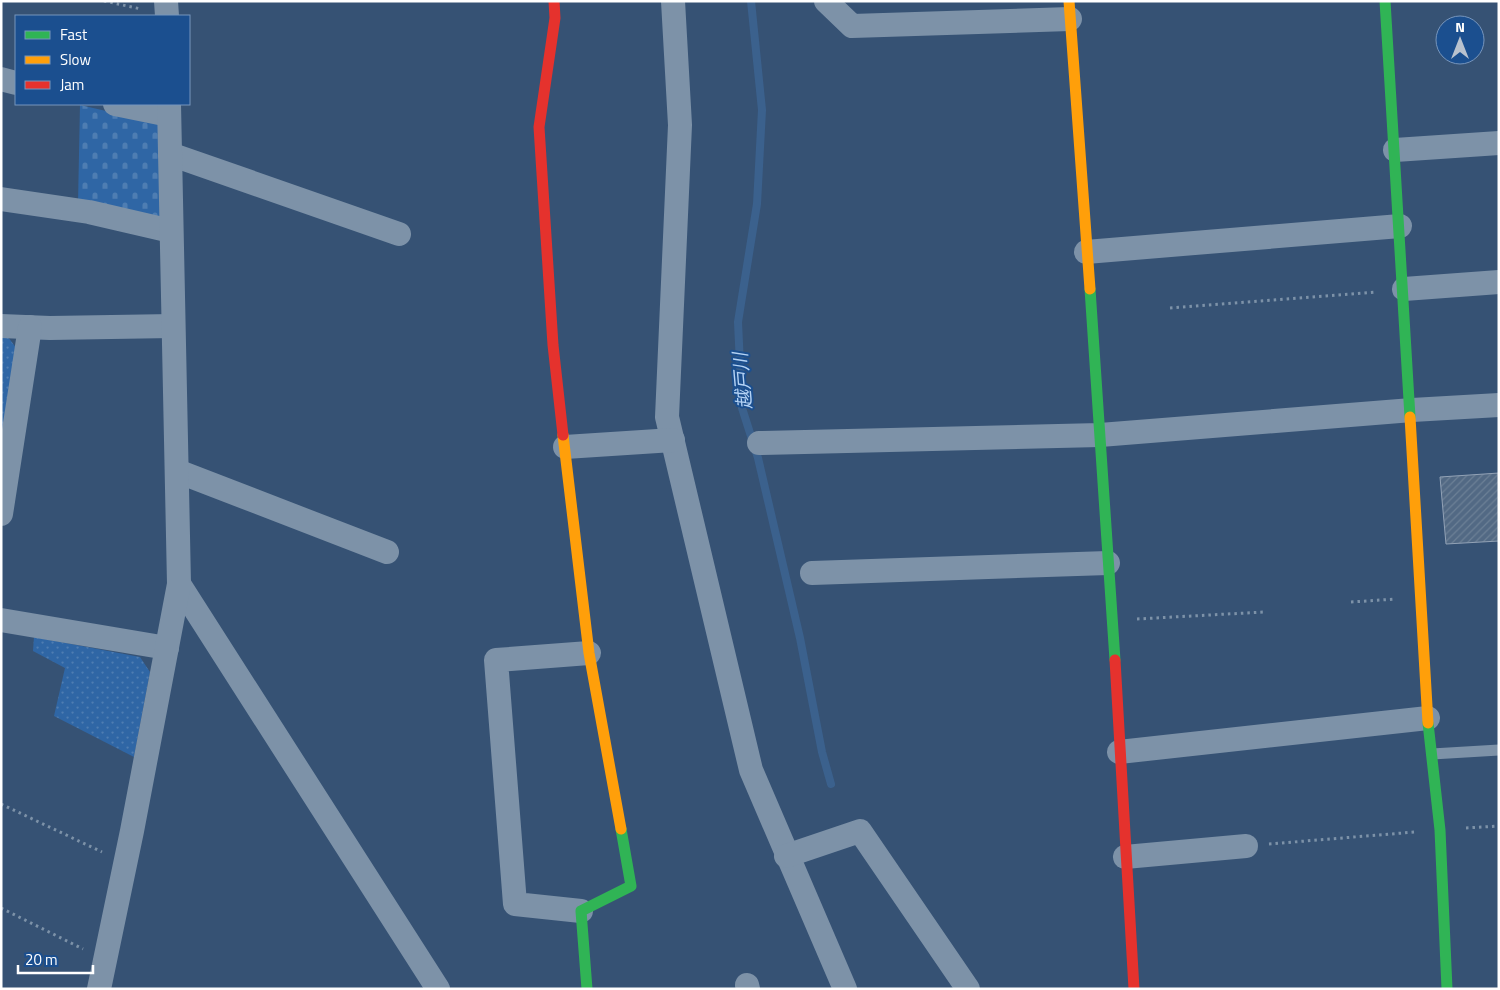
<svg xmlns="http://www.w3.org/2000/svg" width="1500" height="990" font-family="'Titillium Web','Noto Sans JP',sans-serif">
	<defs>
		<pattern id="green-dots" width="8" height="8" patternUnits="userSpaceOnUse" patternTransform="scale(1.25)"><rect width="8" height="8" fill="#2f66a5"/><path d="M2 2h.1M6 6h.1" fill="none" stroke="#4e7db2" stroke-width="1.8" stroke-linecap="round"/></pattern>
		<pattern id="cemetery-stones" width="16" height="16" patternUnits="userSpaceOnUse" patternTransform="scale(1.25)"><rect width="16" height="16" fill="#2f66a5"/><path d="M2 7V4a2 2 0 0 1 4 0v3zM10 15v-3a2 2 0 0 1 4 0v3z" fill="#4e7db2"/></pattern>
		<pattern id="building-hatch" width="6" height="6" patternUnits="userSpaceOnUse" patternTransform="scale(1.25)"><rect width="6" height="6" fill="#526984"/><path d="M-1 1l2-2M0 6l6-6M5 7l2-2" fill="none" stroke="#6c8096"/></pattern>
	</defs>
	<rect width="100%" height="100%" fill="#365274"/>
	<g fill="url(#green-dots)">
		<path d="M1 337H8L17 349 1 454Z"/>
		<path d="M34 637 140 657 150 672 134 757 54 716 65 668 33 651Z"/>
	</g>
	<path fill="url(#cemetery-stones)" d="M80 105 167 125 165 221 78 204Z"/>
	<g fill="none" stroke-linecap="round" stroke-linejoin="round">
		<path stroke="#3b618d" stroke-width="8" d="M751 1 762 110 757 204 738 322 742 408 758 458 800 638 822 752 831 784"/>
	</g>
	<path fill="url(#building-hatch)" stroke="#92a2b6" d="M1499 473V541L1446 544 1440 477Z"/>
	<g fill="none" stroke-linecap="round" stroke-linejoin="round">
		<g stroke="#7d92a8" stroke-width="3" stroke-dasharray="2.5 4" stroke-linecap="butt">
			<path d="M104 1 141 9"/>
			<path d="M1170 308 1376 292"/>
			<path d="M1351 602 1396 599"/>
			<path d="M1137 619 1264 612"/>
			<path d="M1 804 102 852"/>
			<path d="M1466 828 1499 826"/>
			<path d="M1269 844 1415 832"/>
			<path d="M1 908 83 949"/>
		</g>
		<path stroke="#7d92a8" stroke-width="11" d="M1432 754 1499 750"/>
		<g stroke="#7d92a8" stroke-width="24">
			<path d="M166 1 167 16"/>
			<path d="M673 1 680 125 667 417 751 770 845 989"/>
			<path d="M826 1 852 26 1070 19"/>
			<path d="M1 79 16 83"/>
			<path d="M115 104 169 115"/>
			<path d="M1395 150 1499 143"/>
			<path d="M170 154 399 234"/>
			<path d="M1 199 89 212 171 231"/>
			<path d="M1086 252 1400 226"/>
			<path d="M1404 289 1499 282"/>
			<path d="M1 326 50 328 173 326"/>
			<path d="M759 443 1100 435 1412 410 1499 405"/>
			<path d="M565 447 673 440"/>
			<path d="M177 471 387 552"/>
			<path d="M1 514 30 327"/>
			<path d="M812 573 1108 563"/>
			<path d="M179 584 438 989"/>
			<path d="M1 620 167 648"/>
			<path d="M1119 752 1428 718"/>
			<path d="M786 856 860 831 968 989"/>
			<path d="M1125 857 1246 846"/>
			<path d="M581 911 515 904 496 660 589 653"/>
			<path d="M747 985 748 989"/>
			<path d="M99 989 132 831 179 584 169 104"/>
		</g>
		<g stroke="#30b455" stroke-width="11">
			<path d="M1385 1 1410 417"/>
			<path d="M1090 289 1115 660"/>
			<path d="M1428 723 1440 830 1447 989"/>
			<path d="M587 989 581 911 631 886 621 829"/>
		</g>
		<g stroke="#ff9f0a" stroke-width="11">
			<path d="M1069 1 1090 289"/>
			<path d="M1410 417 1428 723"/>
			<path d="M563 435 589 653 621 829"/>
		</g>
		<g stroke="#e5322d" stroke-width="11">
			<path d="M554 1 555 18 539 127 553 345 563 435"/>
			<path d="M1115 660 1134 989"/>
		</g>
	</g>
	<g text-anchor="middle" stroke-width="4" stroke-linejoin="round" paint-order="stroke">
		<g font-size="19" font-style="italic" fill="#b5d3f5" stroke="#1b4f8f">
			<text transform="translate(742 381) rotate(-95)" y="7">越戸川</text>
		</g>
	</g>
	<rect width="1500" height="990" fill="none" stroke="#ffffff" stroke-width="5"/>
	<rect x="15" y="15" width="175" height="90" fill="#1b4f8f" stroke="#7695bc"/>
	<rect x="25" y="31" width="25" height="8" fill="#30b455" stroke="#7695bc"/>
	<text x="60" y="40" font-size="15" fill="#ffffff">Fast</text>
	<rect x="25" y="56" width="25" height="8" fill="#ff9f0a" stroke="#7695bc"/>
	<text x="60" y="65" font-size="15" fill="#ffffff">Slow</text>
	<rect x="25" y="81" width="25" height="8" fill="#e5322d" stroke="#7695bc"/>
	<text x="60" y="90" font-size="15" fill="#ffffff">Jam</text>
	<g transform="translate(1460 40)"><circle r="24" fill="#1b4f8f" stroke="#7695bc"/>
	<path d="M0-4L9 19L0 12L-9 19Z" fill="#b9c2ce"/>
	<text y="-8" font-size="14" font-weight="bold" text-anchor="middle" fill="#ffffff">N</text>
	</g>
	<path d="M18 965v8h75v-8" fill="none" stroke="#ffffff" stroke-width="2.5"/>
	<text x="25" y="965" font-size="15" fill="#ffffff" stroke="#1b4f8f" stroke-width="4" paint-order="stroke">20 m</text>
</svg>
